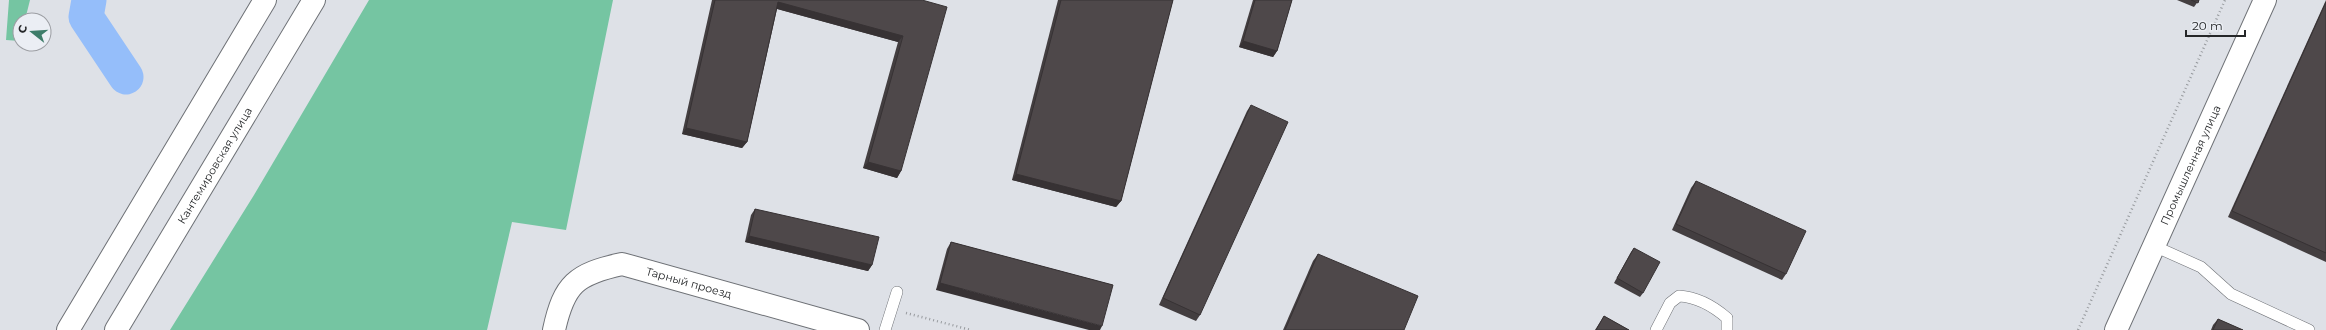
<svg xmlns="http://www.w3.org/2000/svg" width="2326" height="330" font-family="Montserrat,sans-serif">
	<rect width="100%" height="100%" fill="#dee1e7"/>
	<g fill="#75c5a2">
		<path d="M9 0H30L25 20H20V41L6 40Z"/>
		<path d="M369 0H613L566 230 512 222 487 330H170L254 195Z"/>
	</g>
	<g fill="none" stroke-linecap="round" stroke-linejoin="round">
		<path stroke="#95befa" stroke-width="35" d="M89 0 86 17 126 77"/>
		<defs>
			<g id="lane">
				<path d="M2154 246 2201 267 2231 294 2309 330"/>
				<path d="M885 330 897 292"/>
				<path d="M1656 330 1670 303 1679 296C1698 297 1713 306 1727 318V330"/>
			</g>
			<g id="street">
				<path id="s1" d="M554 330C564 284 576 274 622 264L858 330"/>
				<path id="s2" d="M2116 330 2265 0"/>
			</g>
			<g id="secondary">
				<path d="M68 330 265 0"/>
				<path id="s3" d="M116 330 314 0"/>
			</g>
		</defs>
		<use href="#lane" stroke="#6e7176" stroke-width="12"/>
		<use href="#street" stroke="#6e7176" stroke-width="24"/>
		<use href="#secondary" stroke="#6e7176" stroke-width="24"/>
		<g stroke="#979a9e" stroke-width="2.5" stroke-dasharray="1 3" stroke-linecap="butt">
			<path d="M906 313 971 330"/>
			<path d="M2078 330 2225 0"/>
		</g>
		<use href="#lane" stroke="#fff" stroke-width="11"/>
		<use href="#street" stroke="#fff" stroke-width="22"/>
		<use href="#secondary" stroke="#fff" stroke-width="22"/>
	</g>
	<g fill="#433e40">
		<path d="M712 0H922L901 171 897 178 863 168 898 42 777 9 747 142 742 148 682 134Z"/>
		<path d="M1058 0H1173L1121 201 1116 207 1012 180Z"/>
		<path d="M1253 0H1292L1277 51 1273 57 1239 47Z"/>
		<path d="M2177 0H2199L2194 7Z"/>
		<path d="M2326 0V262L2228 217Z"/>
		<path d="M1251 105 1200 315 1196 321 1159 305 1247 111Z"/>
		<path d="M1696 181 1786 274 1782 280 1672 230 1691 188Z"/>
		<path d="M755 209 872 265 868 271 745 242 751 215Z"/>
		<path d="M951 242 1113 285 936 290 947 249Z"/>
		<path d="M1634 248 1643 293 1640 297 1614 283 1631 252Z"/>
		<path d="M1318 254 1404 330H1283L1313 261Z"/>
		<path d="M1604 316 1629 330H1595Z"/>
		<path d="M2218 319 2243 330H2211L2213 325Z"/>
	</g>
	<g fill="#373234">
		<path d="M778 2 903 36 898 42 774 8Z"/>
		<path d="M1243 41 1277 51 1273 57 1239 47Z"/>
		<path d="M686 128 747 142 742 148 682 134Z"/>
		<path d="M868 162 901 171 897 178 863 168Z"/>
		<path d="M1016 174 1121 201 1116 207 1012 180Z"/>
		<path d="M749 236 872 265 868 271 745 242Z"/>
		<path d="M940 283 1102 326 1100 330H1089L936 290Z"/>
	</g>
	<g fill="#4e484a" stroke="#373234">
		<path d="M715 0H922L947 7 901 171 868 162 903 36 778 2 747 142 686 128Z"/>
		<path d="M1061 0H1173L1121 201 1016 174Z"/>
		<path d="M1255 0H1292L1277 51 1243 41Z"/>
		<path d="M2191 0H2199L2198 3Z"/>
		<path d="M2326 2V253L2232 211Z"/>
		<path d="M1251 105 1288 122 1200 315 1163 298Z"/>
		<path d="M1696 181 1806 231 1786 274 1676 224Z"/>
		<path d="M755 209 879 237 872 265 749 236Z"/>
		<path d="M951 242 1113 285 1102 326 940 283Z"/>
		<path d="M1634 248 1660 262 1643 293 1617 278Z"/>
		<path d="M1318 254 1418 296 1404 330H1285Z"/>
		<path d="M1604 316 1629 330H1596Z"/>
		<path d="M2218 319 2243 330H2213Z"/>
	</g>
	<g text-anchor="middle" stroke-width="4" stroke-linejoin="round" paint-order="stroke">
		<g font-size="11" fill="#252729" stroke="#ebeef4">
			<text dy="4" stroke="none"><textPath href="#s3" startOffset="192">Кантемировская улица</textPath></text>
			<text dy="4" stroke="none"><textPath href="#s2" startOffset="181">Промышленная улица</textPath></text>
			<text dy="4" stroke="none"><textPath href="#s1" startOffset="173">Тарный проезд</textPath></text>
		</g>
	</g>
	<g transform="translate(32 32) rotate(287)"><circle r="19" fill="#ebeef4" stroke="#9c9ea3"/>
	<path d="M0-3L7 15L0 10L-7 15Z" fill="#3d7c69"/>
	<text y="-6" font-size="11" font-weight="bold" text-anchor="middle" fill="#252729">С</text>
	</g>
	<path d="M2186 30v6h59v-6" fill="none" stroke="#252729" stroke-width="2"/>
	<text x="2192" y="30" font-size="12" fill="#252729" stroke="#ebeef4" stroke-width="3" paint-order="stroke">20 m</text>
</svg>
